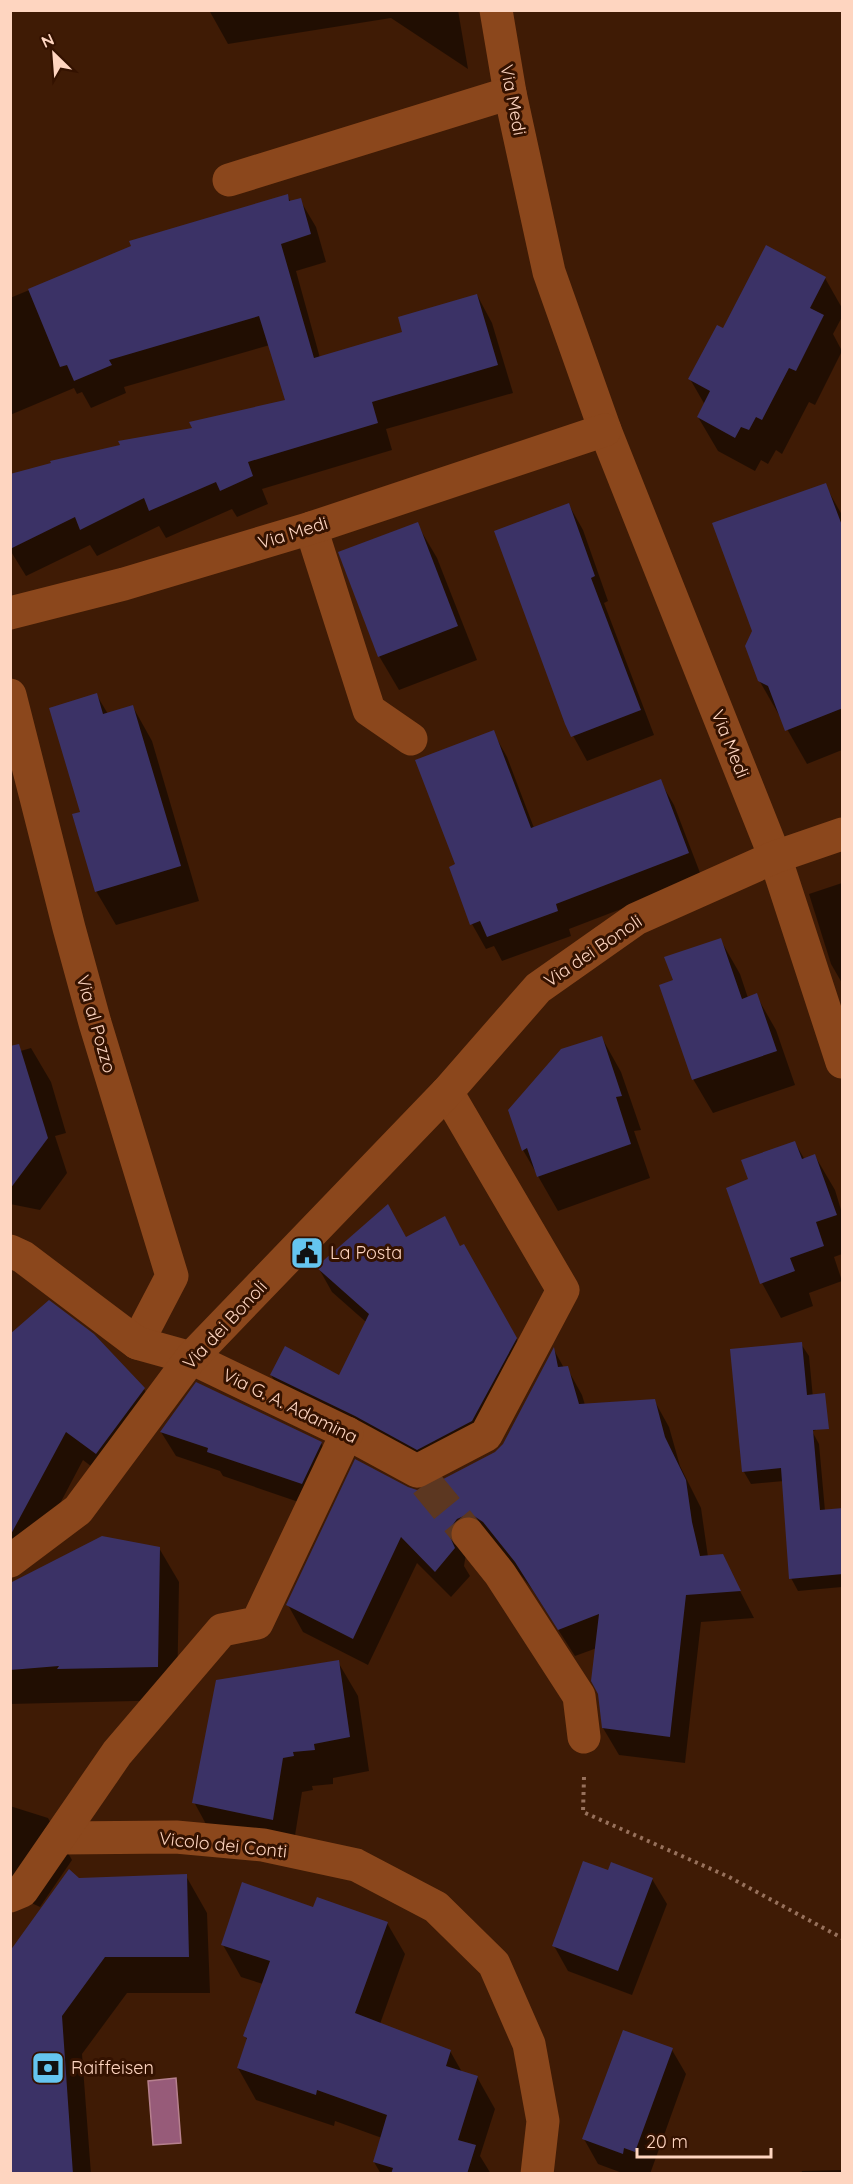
<svg xmlns="http://www.w3.org/2000/svg" width="853" height="2184" font-family="Quicksand,sans-serif">
	<rect width="100%" height="100%" fill="#3f1b05"/>
	<path fill="#975b79" stroke="#b6808e" stroke-width="1.5" d="M176 2078 181 2143 153 2145 148 2081Z"/>
	<g fill="#0007">
		<path d="M209 10H458L468 69 391 18 228 44Z"/>
		<path d="M287 196 291 202 300 200 316 227 326 262 296 271 320 358 404 333 477 295 492 323 513 393 386 429 392 450 262 489 268 504 237 517 232 509 166 538 159 526 97 556 90 545 26 576 10 550V476L194 429 287 401 270 345 124 387 126 393 91 408 82 392 77 394 74 388 10 415V298L133 247Z"/>
		<path d="M825 278 842 308V317L833 334 842 351 815 405 809 402 782 454 776 450 768 464 761 460 755 471 718 451 698 417 705 405 690 379 724 330Z"/>
		<path d="M825 485 842 515V750L807 764 759 680Z"/>
		<path d="M569 505 583 530 608 601 604 603 654 735 587 761 566 723Z"/>
		<path d="M417 524 437 558 477 660 399 690 379 656Z"/>
		<path d="M96 694 108 714 133 707 152 741 199 901 116 925 96 891 82 813Z"/>
		<path d="M493 732 507 757 534 828 660 781 674 805 702 878 569 929 571 936 502 961 494 946 486 949 472 924 451 867 457 865Z"/>
		<path d="M842 883V983L831 964 809 894Z"/>
		<path d="M720 939 740 974 748 998 756 995 776 1030 795 1085 713 1113 693 1079 675 981Z"/>
		<path d="M602 1038 621 1072 641 1130 634 1131 650 1178 558 1211 523 1150Z"/>
		<path d="M31 1048 51 1082 66 1133 55 1136 67 1173 40 1210 10 1204V1054Z"/>
		<path d="M795 1143 805 1160 815 1156 835 1190 842 1213V1254L834 1257 842 1281 809 1293 813 1306 781 1318 762 1283 750 1180Z"/>
		<path d="M444 1218 461 1248 478 1270 530 1363 432 1474 286 1400 271 1375 340 1377 366 1322 332 1292 318 1267 406 1239Z"/>
		<path d="M10 1336 144 1389 161 1419 113 1483 83 1460 35 1551 10 1538Z"/>
		<path d="M801 1344 809 1356 816 1430 812 1431 819 1444 825 1511 842 1509V1587L798 1591 791 1578 784 1481 751 1484 744 1472Z"/>
		<path d="M554 1350 564 1368H567L582 1395 585 1405 654 1400 669 1427 680 1466 701 1508 708 1557 722 1556 754 1618 701 1622 685 1763 619 1755 603 1728 597 1648 575 1656 532 1589 500 1549 466 1554 464 1566 470 1576 451 1597 417 1563 368 1665 303 1632 288 1605 408 1489 417 1491 426 1489 496 1453 504 1445Z"/>
		<path d="M161 1432 321 1443 335 1468 316 1508 223 1476 220 1471 176 1456Z"/>
		<path d="M159 1548 179 1582 177 1700 10 1704V1585Z"/>
		<path d="M338 1662 358 1696 369 1771 333 1778V1784L312 1786 313 1790 302 1792 292 1854 213 1837 194 1802Z"/>
		<path d="M10 1806 48 1818 72 1860 40 1907 10 1893Z"/>
		<path d="M609 1872 652 1879 667 1904 632 1995 568 1971 554 1946Z"/>
		<path d="M186 1876 207 1913 210 1993H127L82 2054 91 2174H10L78 1880Z"/>
		<path d="M314 1908 387 1923 405 1954 380 2024 450 2051 462 2072 477 2077 495 2109 480 2156 491 2174H381L374 2162 382 2138 335 2121 334 2126 256 2100 238 2068 247 2040 245 2036 263 1984 241 1977 223 1945Z"/>
		<path d="M672 2050 686 2074 650 2174 638 2172 625 2174 598 2164 584 2139Z"/>
		<path d="M842 2170V2174H801L802 2171Z"/>
	</g>
	<g fill="#3b3266">
		<path d="M288 194 289 201 301 198 311 234 281 244 314 358 402 332 398 317 477 294 498 365 372 402 378 423 248 462 253 476 220 491 216 482 149 511 144 498 80 530 75 517 10 549V474L51 463 50 461 120 445 118 441 192 428 189 422 285 400 259 316 109 360 112 365 74 381 67 365 60 367 28 289 131 246 129 241Z"/>
		<path d="M766 245 826 277 810 308 824 315 796 371 789 368 762 420 756 417 749 430 741 427 735 438 697 417 710 391 688 379 717 325 723 328Z"/>
		<path d="M826 483 843 528V708L785 731 768 686 758 681 745 646 752 631 712 523Z"/>
		<path d="M569 503 595 576 591 578 641 710 571 737 565 724 494 531Z"/>
		<path d="M418 522 458 626 378 657 338 552Z"/>
		<path d="M97 693 103 714 133 705 181 866 95 892 72 814 80 812 49 708Z"/>
		<path d="M494 730 531 828 661 779 689 853 556 904 558 911 487 937 480 921 470 925 449 867 455 864 415 760Z"/>
		<path d="M721 938 742 999 757 993 777 1051 692 1080 659 985 673 980 664 957Z"/>
		<path d="M602 1036 622 1096 616 1097 631 1144 537 1177 527 1148 522 1151 508 1110 561 1049Z"/>
		<path d="M19 1044 48 1138 10 1189V1046Z"/>
		<path d="M795 1141 802 1159 815 1154 837 1215 816 1222 824 1246 790 1258 795 1271 760 1284 726 1188 748 1179 741 1160Z"/>
		<path d="M388 1204 406 1237 445 1216 460 1246 464 1244 517 1338 472 1421 417 1450 355 1416 270 1375 285 1346 339 1375 369 1314 316 1267Z"/>
		<path d="M49 1300 94 1334 145 1388 96 1454 66 1432 10 1536V1334Z"/>
		<path d="M802 1342 807 1395 825 1393 829 1429 813 1430 820 1510 843 1508V1574L789 1579 781 1468 742 1472 730 1349Z"/>
		<path d="M554 1347 558 1367 568 1366 579 1404 655 1399 665 1437 686 1480 692 1522 700 1556 723 1554 741 1591 686 1595 670 1737 602 1728 598 1694 591 1681 599 1614 558 1630 515 1562 483 1522 474 1516 466 1515 457 1519 451 1527 450 1537 455 1548 435 1572 401 1537 353 1639 286 1605 355 1459 408 1487 417 1490 426 1488 495 1452 503 1444Z"/>
		<path d="M196 1382 322 1442 302 1484 207 1452 208 1448 160 1432Z"/>
		<path d="M102 1536 160 1547 158 1667 57 1669 59 1666 10 1670V1583Z"/>
		<path d="M339 1660 350 1737 314 1744 315 1750 293 1752 294 1756 283 1758 273 1820 192 1803 216 1680Z"/>
		<path d="M583 1861 608 1870 611 1862 653 1878 618 1971 552 1946Z"/>
		<path d="M69 1869 79 1878 187 1874 189 1957H105L62 2016 73 2174H10V1951Z"/>
		<path d="M242 1882 313 1907 317 1897 388 1922 355 2013 451 2050 446 2066 478 2076 458 2140 476 2145 467 2174H391L393 2168 373 2162 387 2115 317 2090 316 2095 237 2068 247 2038 243 2036 270 1961 221 1945Z"/>
		<path d="M623 2030 673 2048 635 2152 624 2148 623 2154 582 2139Z"/>
	</g>
	<g fill="none" stroke-linecap="round" stroke-linejoin="round">
		<path stroke="#5c3721" stroke-width="33" stroke-dasharray="33 16" stroke-linecap="butt" d="M426 1483 468 1534"/>
		<path stroke="#97715c" stroke-width="4" stroke-dasharray="3 4.5" stroke-linecap="butt" d="M584 1777 583 1812 729 1877 842 1938"/>
		<g stroke="#8b471c" stroke-width="33">
			<path d="M496 10 510 93 549 272 605 430 775 857 842 1062"/>
			<path d="M229 180 510 93"/>
			<path d="M311 528 369 710 411 739"/>
			<path d="M10 613 124 584 311 528 605 430"/>
			<path d="M10 695 69 928 95 1023 172 1276 137 1343"/>
			<path d="M10 1251 23 1257 137 1343 191 1358 347 1433 417 1471 486 1435 563 1290 447 1092"/>
			<path d="M468 1534 500 1574 579 1696 584 1737"/>
			<path d="M10 1561 78 1510 191 1358 447 1092 538 988 636 919 775 857 842 834"/>
			<path d="M59 1838 176 1837 263 1845 356 1865 436 1907 494 1964 529 2044 543 2121 537 2174"/>
			<path d="M10 1896 22 1891 117 1753 222 1630 257 1623 347 1433"/>
		</g>
	</g>
	<defs>
		<symbol id="civic-square" viewBox="-11 -11 22 22"><rect x="-9" y="-9" width="18" height="18" rx="4" fill="#65c5ef" stroke="#341200"/><path d="M-.6-6.5H3V-4.5H.6V-3L4-1V1h2V6H-6V1h2V-1L-.6-3ZM-1.2 2.5V6h2.4V2.5Z" fill="#111"/></symbol>
		<symbol id="bank-square" viewBox="-11 -11 22 22"><rect x="-9" y="-9" width="18" height="18" rx="4" fill="#65c5ef" stroke="#341200"/><path d="M-6-4H6V4H-6ZM0-2.3a2.3 2.3 0 1 0 0 4.6a2.3 2.3 0 1 0 0-4.6Z" fill="#111"/></symbol>
	</defs>
	<g fill-rule="evenodd">
		<use href="#civic-square" x="288" y="1234" width="38" height="38"/>
		<use href="#bank-square" x="29" y="2049" width="38" height="38"/>
	</g>
	<g text-anchor="middle" stroke-width="6" stroke-linejoin="round" paint-order="stroke">
		<g font-size="18" fill="#fed5c0" stroke="#341200">
			<text transform="translate(513 100) rotate(79)" y="6">Via Medi</text>
			<text transform="translate(293 533) rotate(-17)" y="6">Via Medi</text>
			<text transform="translate(730 744) rotate(68)" y="6">Via Medi</text>
			<text transform="translate(593 951) rotate(-34)" y="6">Via dei Bonoli</text>
			<text transform="translate(96 1024) rotate(74)" y="6">Via al Pozzo</text>
			<text transform="translate(225 1325) rotate(-47)" y="6">Via dei Bonoli</text>
			<text transform="translate(290 1406) rotate(26)" y="6">Via G. A. Adamina</text>
			<text transform="translate(223 1845) rotate(6)" y="6">Vicolo dei Conti</text>
		</g>
		<g font-size="18" fill="#fed5c0" stroke="#341200" text-anchor="start">
			<text x="330" y="1259">La Posta</text>
			<text x="71" y="2074">Raiffeisen</text>
		</g>
	</g>
	<rect width="853" height="2184" fill="none" stroke="#fed5c0" stroke-width="24"/>
	<g transform="translate(54 54) rotate(335)" stroke="#341200" stroke-width="4.5" paint-order="stroke">
	<path d="M0-4.5L10 22L0 15L-10 22Z" fill="#fed5c0"/>
	<text y="-9" font-size="16" font-weight="bold" text-anchor="middle" fill="#fed5c0">N</text>
	</g>
	<path d="M637 2148v9h134v-9" fill="none" stroke="#fed5c0" stroke-width="3"/>
	<text x="646" y="2148" font-size="18" fill="#fed5c0" stroke="#341200" stroke-width="4.5" paint-order="stroke">20 m</text>
</svg>
